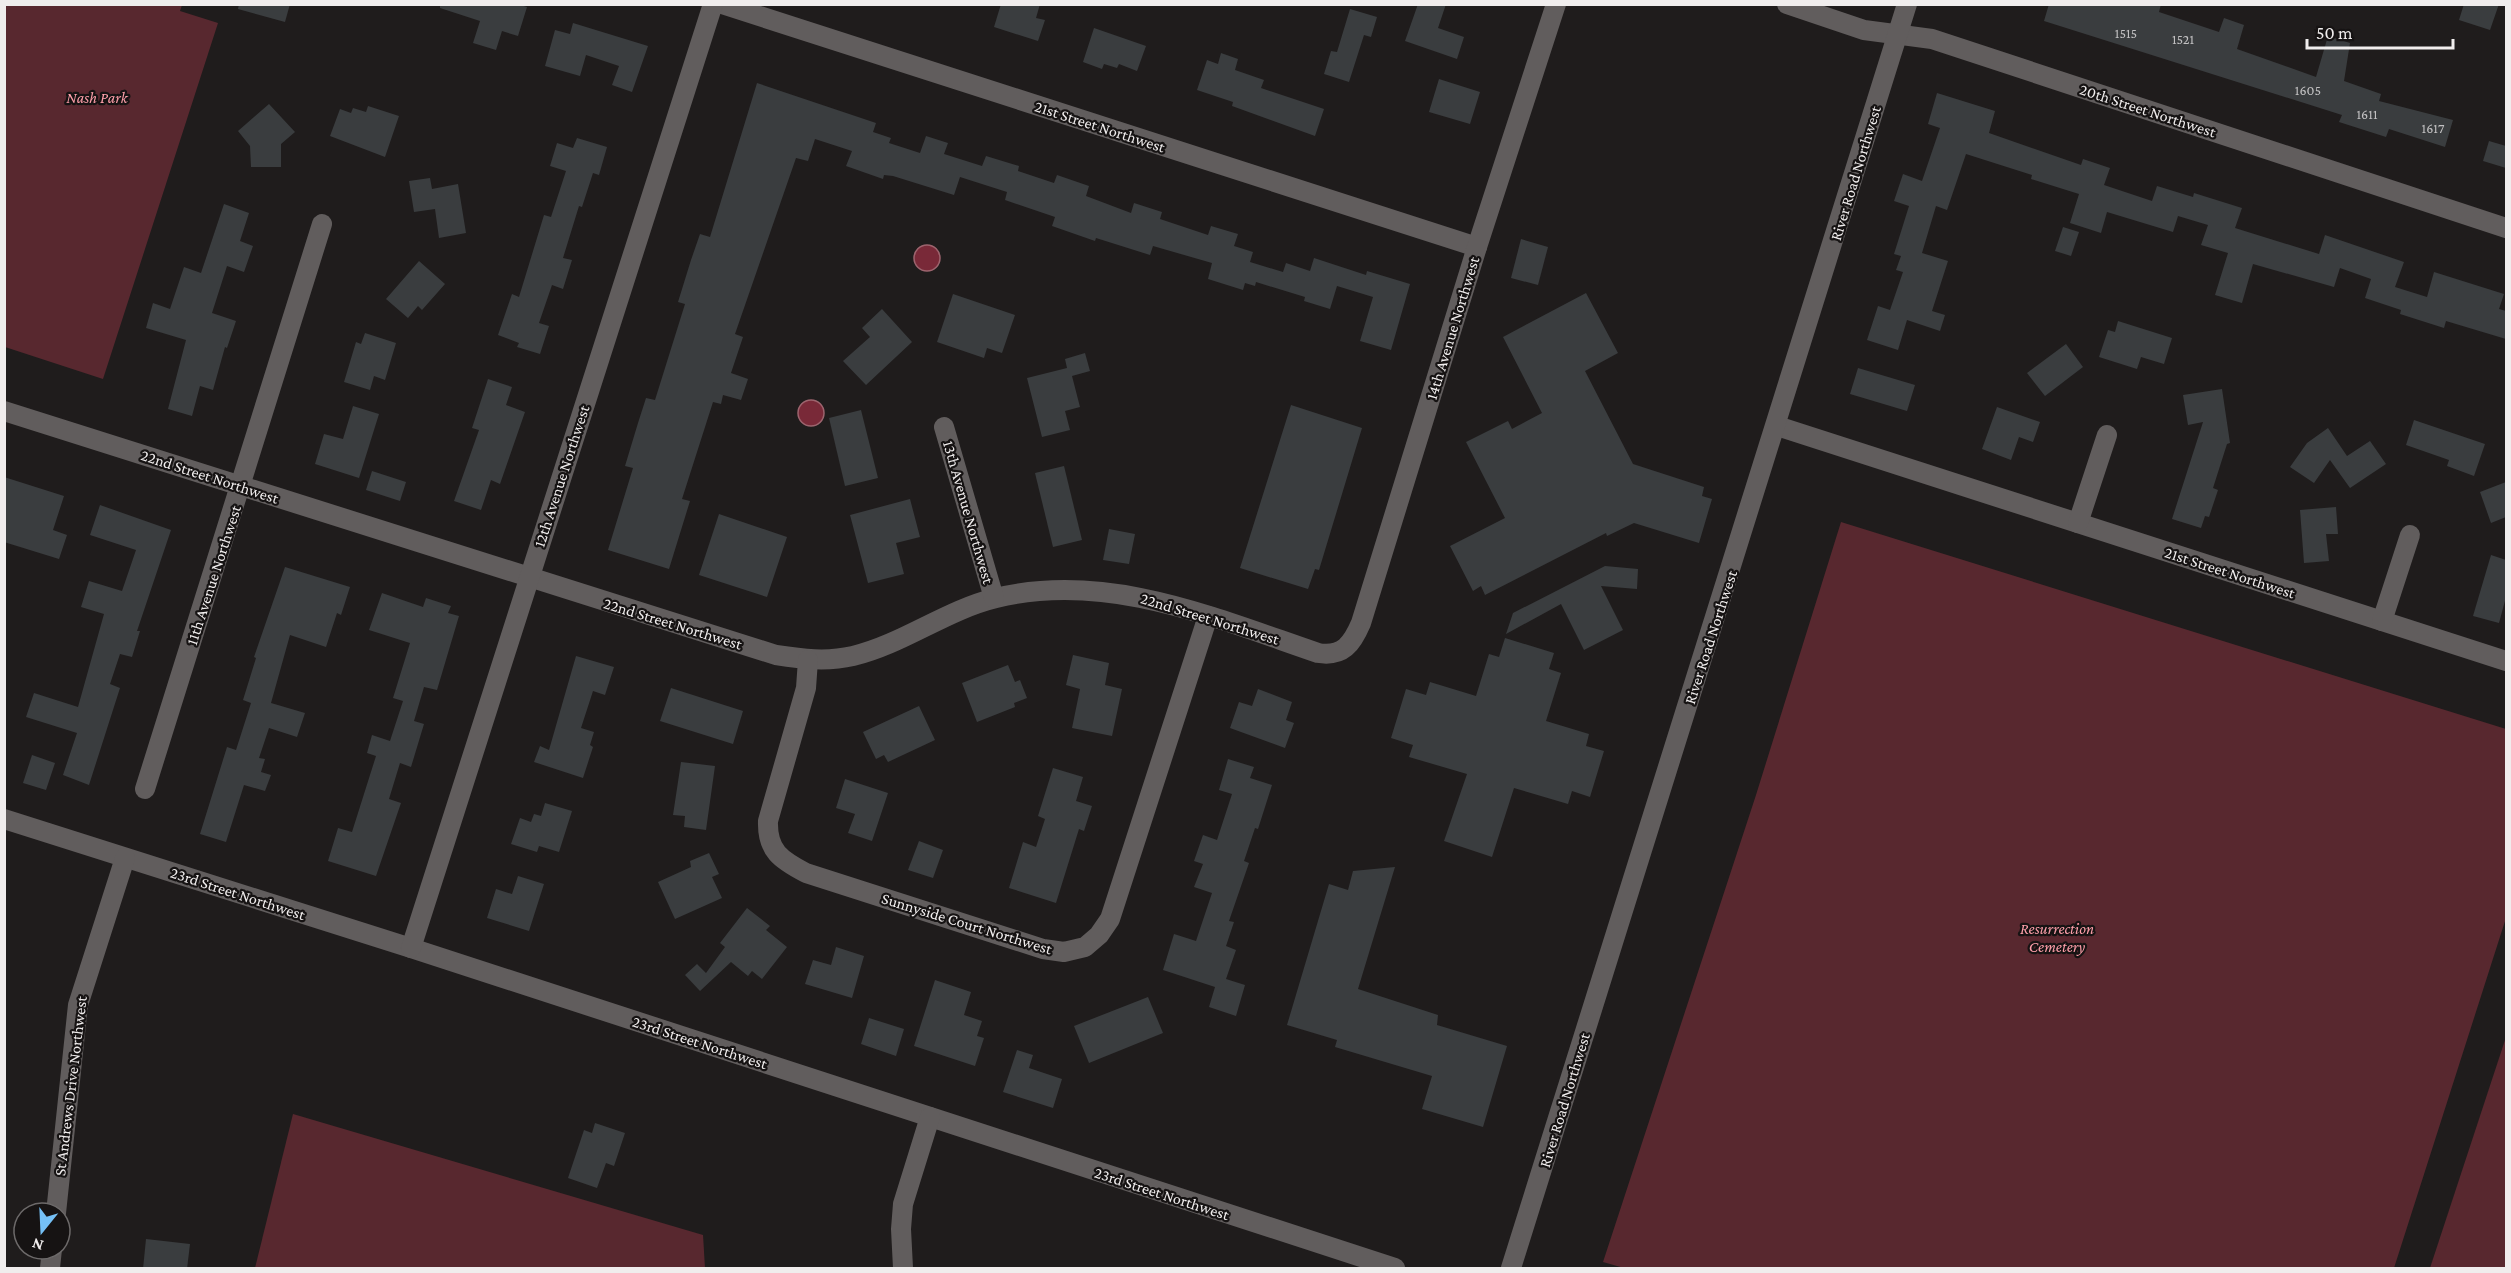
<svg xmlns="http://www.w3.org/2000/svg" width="2511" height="1273" font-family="'Crimson Pro',serif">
	<rect width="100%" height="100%" fill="#1f1c1c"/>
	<g fill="#58282f">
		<path d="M5 4 182 5 180 11 218 23 103 379 5 347Z"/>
		<path d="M1841 522 2506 729V918L2394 1268H1624L1603 1262 1756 795Z"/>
		<path d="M2506 1037V1268H2430Z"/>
		<path d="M293 1114 703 1235 705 1268H255Z"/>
	</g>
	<g fill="#792938" stroke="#9d646e" stroke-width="1.5">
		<circle cx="927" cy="258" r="13"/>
		<circle cx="811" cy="413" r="13"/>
	</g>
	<g fill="#3a3d3f">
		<path d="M239 4H290L285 22 238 9Z"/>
		<path d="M440 4H517L527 7 518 36 502 31 496 50 473 43 480 21 440 8Z"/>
		<path d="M1001 4H1040L1036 18 1045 20 1038 41 994 27Z"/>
		<path d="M1418 4H1446L1438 28 1464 37 1457 59 1405 41Z"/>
		<path d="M2049 4H2161L2159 12 2219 32 2224 18 2244 25 2237 49 2316 77 2328 36 2350 43 2344 81 2381 94 2379 101 2453 120 2445 147 2389 129 2386 137 2339 122 2342 115 2044 21Z"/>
		<path d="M2464 4H2499L2490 30 2459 20Z"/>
		<path d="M1350 9 1377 17 1371 37 1364 35 1349 82 1324 74 1331 51 1337 52Z"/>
		<path d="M573 23 648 46 632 92 612 85 619 66 586 55 580 76 545 66 555 30 570 34Z"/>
		<path d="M1094 28 1146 46 1137 71 1119 64 1117 68 1104 64 1102 69 1083 62Z"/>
		<path d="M1221 53 1238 59 1235 70 1264 80 1261 88 1324 109 1315 136 1232 106 1233 102 1197 90 1207 60 1218 64Z"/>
		<path d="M1439 79 1480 92 1470 124 1429 112Z"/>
		<path d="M757 83 876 123 873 132 891 138 889 143 920 153 926 136 948 143 944 154 982 166 986 156 1019 166 1018 171 1054 183 1057 175 1089 186 1086 196 1131 213 1134 203 1162 212 1160 219 1208 235 1211 226 1238 234 1234 246 1253 252 1250 262 1283 272 1286 263 1310 271 1314 258 1366 275 1367 271 1410 284 1391 350 1360 341 1373 297 1337 286 1330 309 1304 301 1305 297 1256 282 1255 286 1245 283 1243 290 1208 279 1212 263 1153 246 1150 255 1096 238 1095 241 1052 226 1055 217 1005 200 1007 192 960 177 954 195 893 176 884 175 883 179 846 166 852 151 815 139 808 161 796 158 735 334 743 337 731 373 748 379 741 400 723 395 721 404 713 402 682 499 690 501 669 569 608 550 633 468 625 466 638 423 646 398 655 400 685 304 678 302 691 260 700 234 710 237Z"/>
		<path d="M1937 93 1995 111 1989 133 2081 165 2083 159 2110 168 2104 185 2152 201 2157 186 2193 197 2194 193 2242 208 2235 228 2319 254 2325 235 2404 262 2395 287 2427 297 2434 272 2504 294 2499 309 2506 311V339L2446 321 2444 328 2400 314 2401 310 2365 298 2371 279 2340 268 2334 287 2253 264 2242 303 2215 295 2228 253 2201 245 2208 225 2178 216 2173 232 2107 212 2101 233 2070 223 2079 194 2031 179 2032 175 1966 154 1947 210 1936 206 1922 253 1948 261 1932 311 1945 315 1940 331 1907 320 1898 350 1867 340 1878 306 1890 310 1903 272 1896 270 1901 256 1894 254 1909 206 1894 201 1903 174 1922 181 1940 128 1928 124Z"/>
		<path d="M269 104 295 132 281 144V167H251L250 146 238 131Z"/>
		<path d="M368 106 399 116 385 157 330 136 340 109 351 113 353 108 366 112Z"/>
		<path d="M577 138 607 147 599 175 593 173 582 207 579 206 563 258 572 260 563 289 552 285 539 323 549 326 540 354 517 347 519 343 498 335 512 294 519 297 544 215 551 217 566 171 550 166 557 143 573 148Z"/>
		<path d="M2489 141 2506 146V168L2483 161Z"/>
		<path d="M430 178 432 189 458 184 466 233 439 238 435 209 414 212 409 181Z"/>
		<path d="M224 204 249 213 240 241 253 246 244 272 227 266 212 313 236 321 227 348 225 347 213 390 200 386 192 416 168 409 186 340 146 328 153 303 170 309 184 267 201 273Z"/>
		<path d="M2063 227 2079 232 2071 256 2055 251Z"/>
		<path d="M1521 239 1548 247 1538 285 1511 278Z"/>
		<path d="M419 261 445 284 422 310 418 306 408 318 386 299Z"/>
		<path d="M1586 293 1618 353 1585 371 1633 464 1704 487 1702 496 1712 499 1699 543 1634 523 1607 536 1606 533 1485 595 1481 586 1473 591 1450 546 1505 518 1466 442 1508 421 1512 429 1542 413 1503 337Z"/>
		<path d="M953 294 1015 315 1002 353 987 348 984 358 937 342Z"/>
		<path d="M882 309 912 342 866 385 843 361 870 337 862 328Z"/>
		<path d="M2118 321 2172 338 2164 364 2141 357 2137 369 2099 357 2108 330 2115 332Z"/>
		<path d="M365 333 396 343 385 380 374 376 370 390 344 382 356 342 361 344Z"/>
		<path d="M2066 344 2083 367 2045 396 2027 373Z"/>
		<path d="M1085 353 1090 371 1072 376 1080 407 1065 411 1070 430 1042 437 1027 378 1067 368 1065 359Z"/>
		<path d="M1858 368 1915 385 1907 411 1850 394Z"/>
		<path d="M488 379 512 387 506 405 525 412 500 484 491 480 481 510 454 501 479 430 472 428Z"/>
		<path d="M2222 389 2230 443 2227 444 2213 488 2218 490 2209 517 2205 516 2201 528 2172 519 2203 422 2188 425 2183 395Z"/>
		<path d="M1291 405 1362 428 1319 570 1315 569 1308 589 1240 568Z"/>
		<path d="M353 406 379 414 359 478 315 464 324 434 343 439Z"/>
		<path d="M1997 407 2040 422 2033 442 2019 437 2011 460 1982 449Z"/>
		<path d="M861 410 878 478 845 486 829 418Z"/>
		<path d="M2414 420 2485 444 2474 476 2447 466 2449 460 2406 445Z"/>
		<path d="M2328 428 2347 456 2370 441 2386 464 2350 488 2330 460 2314 483 2290 467 2307 443Z"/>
		<path d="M1064 466 1082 540 1053 547 1035 473Z"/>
		<path d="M372 471 406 482 400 501 366 490Z"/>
		<path d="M4 477 64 496 53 530 67 535 59 559 4 542Z"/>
		<path d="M2506 482V517L2491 523 2480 492Z"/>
		<path d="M910 499 920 537 896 543 904 574 868 583 850 515Z"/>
		<path d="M100 505 171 530 137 631H140L132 657 120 654 110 684 120 688 89 785 63 775 77 733 26 717 34 693 78 707 104 614 81 607 89 581 122 591 136 550 90 535Z"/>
		<path d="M2336 507 2338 534H2326L2329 561 2304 563 2300 510Z"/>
		<path d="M719 514 787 537 767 597 699 575Z"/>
		<path d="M1109 529 1135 534 1129 564 1103 560Z"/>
		<path d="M2491 555 2506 560V597L2499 623 2473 616Z"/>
		<path d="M1605 566 1638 569 1637 589 1601 586 1623 630 1584 650 1561 604 1506 634 1513 613Z"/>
		<path d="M285 567 350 587 341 615 337 613 326 647 290 635 271 703 305 713 297 737 269 728 259 758 265 759 261 772 271 775 265 791 244 785 226 842 200 834 227 747 236 750 251 703 243 700 256 658 254 657Z"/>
		<path d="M382 593 423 607 426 598 451 606 448 613 459 616 437 690 424 687 414 721 424 724 411 767 400 763 389 799 401 803 376 876 328 861 338 828 352 832 376 756 367 753 372 735 390 741 403 701 393 698 410 643 369 630Z"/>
		<path d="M1505 638 1554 653 1549 669 1561 673 1546 721 1589 734 1586 746 1604 751 1590 797 1572 791 1568 804 1514 788 1492 857 1444 841 1467 774 1409 757 1413 745 1391 738 1406 689 1426 695 1430 682 1476 696 1489 654 1499 657Z"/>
		<path d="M1073 655 1109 663 1105 685 1122 689 1112 736 1072 728 1080 689 1066 685Z"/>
		<path d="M576 656 614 667 605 695 593 691 581 728 594 732 590 745 593 747 583 778 534 762 540 746 549 750Z"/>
		<path d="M1008 665 1015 682 1020 680 1027 698 1014 703 1015 707 977 722 962 683Z"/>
		<path d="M671 688 743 711 733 744 660 721Z"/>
		<path d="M1258 689 1292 702 1286 720 1294 723 1285 748 1230 728 1239 702 1252 706Z"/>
		<path d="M919 706 935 740 888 762 884 755 876 759 863 732Z"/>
		<path d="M32 755 55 763 46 790 23 783Z"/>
		<path d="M1228 759 1254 767 1250 778 1272 785 1258 829 1255 828 1244 861 1249 863 1229 921 1234 922 1226 946 1236 950 1226 979 1245 985 1236 1016 1209 1007 1215 987 1163 970 1174 934 1196 941 1212 893 1194 887 1203 864 1194 861 1203 835 1217 840 1232 794 1219 790Z"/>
		<path d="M681 762 715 766 706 830 684 827 685 816 673 815Z"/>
		<path d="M1053 768 1083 777 1076 801 1092 806 1084 831 1079 829 1056 903 1009 888 1023 842 1036 847 1045 819 1038 816Z"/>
		<path d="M845 779 888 793 872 841 848 833 855 814 836 808Z"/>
		<path d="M545 803 572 811 559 852 539 846 537 852 511 844 520 818 531 822 534 814 541 816Z"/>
		<path d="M919 841 943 850 933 878 908 870Z"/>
		<path d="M709 853 719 874 712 877 722 898 675 919 658 882 691 867 690 861Z"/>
		<path d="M1395 867 1358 989 1438 1015 1437 1025 1507 1046 1483 1127 1422 1109 1432 1076 1335 1047 1337 1040 1287 1025 1329 884 1348 890 1353 871Z"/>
		<path d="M518 876 544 884 529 931 487 918 496 889 512 894Z"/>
		<path d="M747 908 770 926 766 930 787 947 762 979 752 971 748 976 731 962 700 991 685 975 697 964 706 973 725 947 720 943Z"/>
		<path d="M836 947 864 956 852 998 805 984 813 960 831 965Z"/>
		<path d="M935 980 971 992 964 1015 982 1021 977 1036 984 1038 975 1066 914 1046Z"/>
		<path d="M1148 997 1163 1033 1089 1063 1074 1026Z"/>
		<path d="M869 1018 904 1029 896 1056 861 1044Z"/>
		<path d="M1017 1050 1033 1055 1029 1068 1062 1079 1053 1108 1003 1092Z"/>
		<path d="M595 1123 625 1133 614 1166 606 1163 597 1188 568 1178 584 1130 592 1133Z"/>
		<path d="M146 1239 190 1244 187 1269H143Z"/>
	</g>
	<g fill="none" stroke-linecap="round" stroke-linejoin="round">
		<g stroke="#615d5d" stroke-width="20">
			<path d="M722 4 1477 247"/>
			<path d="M1787 4 1864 30 1932 39 2506 228"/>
			<path d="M4 411 776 655C802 659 827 662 853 656 903 644 946 610 996 598 1107 571 1215 618 1318 653 1343 657 1352 644 1361 623L1477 247 1556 4"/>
			<path d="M1777 426 2506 661"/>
			<path d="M944 427 994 598"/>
			<path d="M2078 523 2107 435"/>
			<path d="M2382 621 2410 535"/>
			<path d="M808 660 806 688 768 821C767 851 781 860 806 873L1043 949 1064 952 1085 947 1099 935 1110 919 1208 616"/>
			<path d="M145 789 322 224"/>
			<path d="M4 819 411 948 1395 1268"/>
			<path d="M411 948 713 4"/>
			<path d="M56 1213 78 1005 125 858"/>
			<path d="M50 1268 52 1249"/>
			<path d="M903 1268 901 1229 903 1204 930 1117"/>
			<path d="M1511 1268 1907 4"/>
		</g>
	</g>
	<g text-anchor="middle" stroke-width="4.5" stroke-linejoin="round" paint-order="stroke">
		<g font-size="14" fill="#c2c1c2">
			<text x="2126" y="38">1515</text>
			<text x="2183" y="44">1521</text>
			<text x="2308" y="95">1605</text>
			<text x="2367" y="119">1611</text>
			<text x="2433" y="133">1617</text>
		</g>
		<g font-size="16" font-style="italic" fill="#fe9faa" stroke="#161313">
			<text x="97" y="103">Nash Park</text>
			<text x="2057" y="934">Resurrection<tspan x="2057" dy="18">Cemetery</tspan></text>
		</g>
		<g font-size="16" fill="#f0eded" stroke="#161313">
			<text transform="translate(2148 110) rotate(18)" y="6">20th Street Northwest</text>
			<text transform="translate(1100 126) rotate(18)" y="6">21st Street Northwest</text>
			<text transform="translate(1855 173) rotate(-73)" y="6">River Road Northwest</text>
			<text transform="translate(1452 328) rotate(-73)" y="6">14th Avenue Northwest</text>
			<text transform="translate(210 476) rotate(18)" y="6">22nd Street Northwest</text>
			<text transform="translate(561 476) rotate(-72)" y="6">12th Avenue Northwest</text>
			<text transform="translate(969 512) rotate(74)" y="6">13th Avenue Northwest</text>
			<text transform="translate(2230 572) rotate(18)" y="6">21st Street Northwest</text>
			<text transform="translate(213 575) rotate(-72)" y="6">11th Avenue Northwest</text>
			<text transform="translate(1210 618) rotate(17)" y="6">22nd Street Northwest</text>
			<text transform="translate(673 623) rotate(17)" y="6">22nd Street Northwest</text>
			<text transform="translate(1710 637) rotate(-72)" y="6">River Road Northwest</text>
			<text transform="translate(238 893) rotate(18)" y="6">23rd Street Northwest</text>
			<text transform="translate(967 923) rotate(17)" y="6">Sunnyside Court Northwest</text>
			<text transform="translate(700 1042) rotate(18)" y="6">23rd Street Northwest</text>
			<text transform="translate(70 1086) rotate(-83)" y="6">St Andrews Drive Northwest</text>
			<text transform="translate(1564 1100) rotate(-73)" y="6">River Road Northwest</text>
			<text transform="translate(1162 1193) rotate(18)" y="6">23rd Street Northwest</text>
		</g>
	</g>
	<rect width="2511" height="1273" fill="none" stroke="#f0eded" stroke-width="12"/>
	<g transform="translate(42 1231) rotate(198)"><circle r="28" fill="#161313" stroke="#6d6a6a" stroke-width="1.5"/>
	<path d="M0-4.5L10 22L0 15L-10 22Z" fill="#75c0f6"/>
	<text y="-9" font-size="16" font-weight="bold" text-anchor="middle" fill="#f0eded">N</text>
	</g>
	<path d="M2307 39v9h146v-9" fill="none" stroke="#f0eded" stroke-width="3"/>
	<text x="2316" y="39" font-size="18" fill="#f0eded" stroke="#161313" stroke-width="4.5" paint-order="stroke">50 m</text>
</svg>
